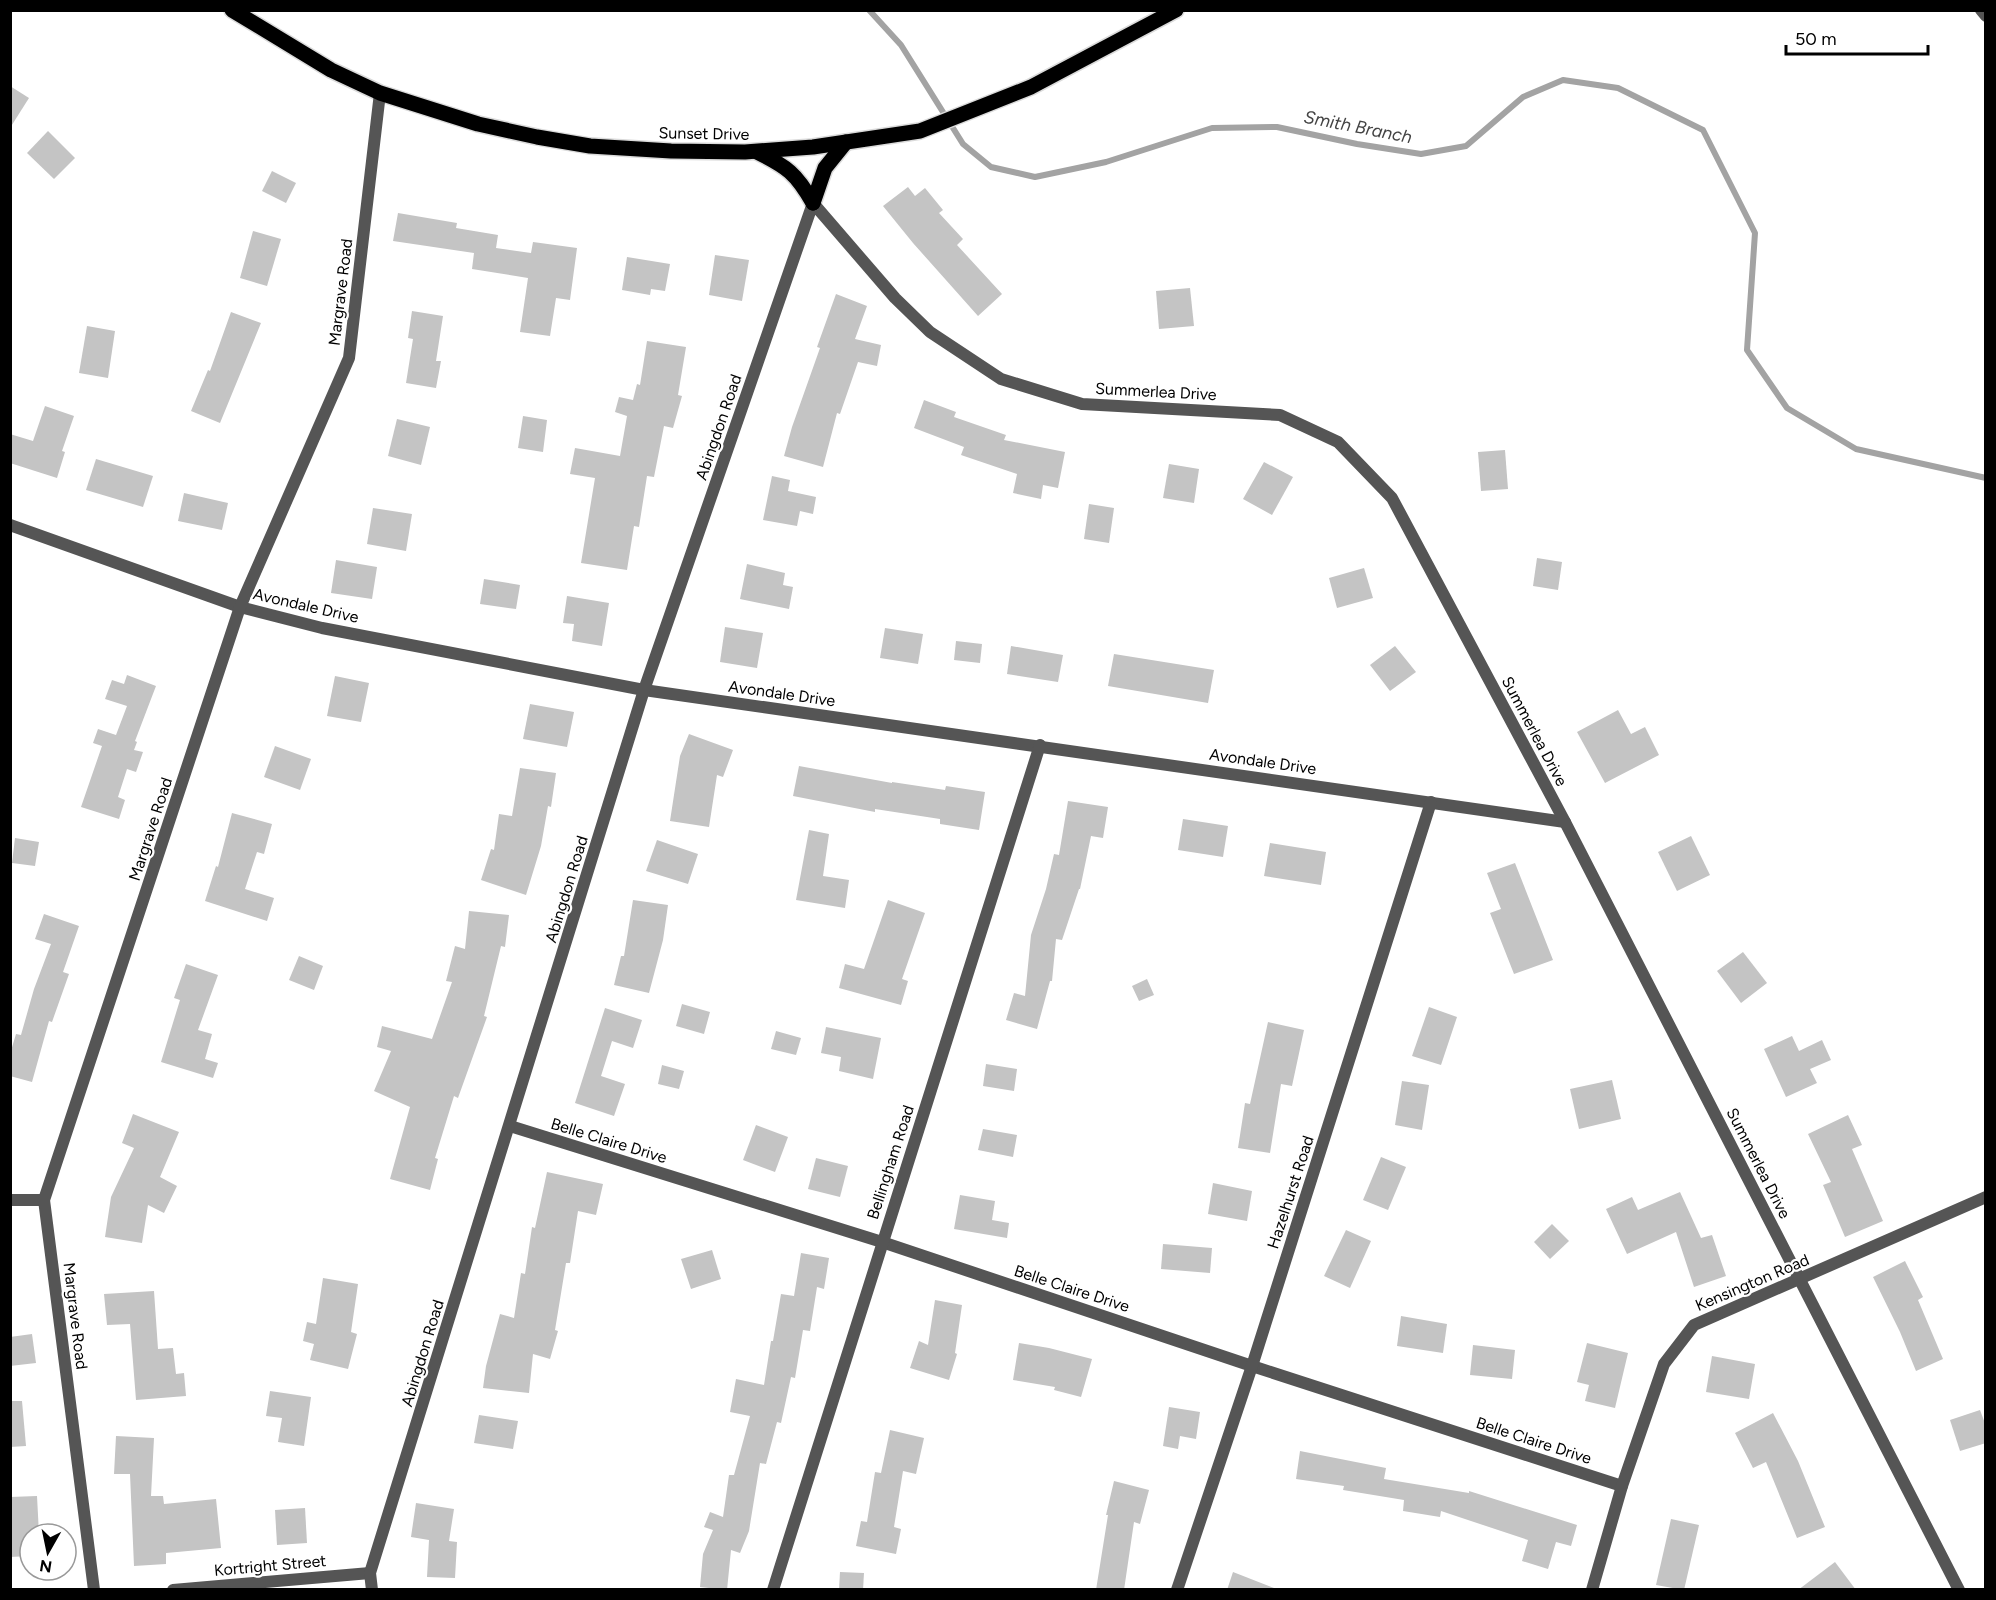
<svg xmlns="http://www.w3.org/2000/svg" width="1996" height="1600" font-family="Figtree,sans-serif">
	<rect width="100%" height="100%" fill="#fff"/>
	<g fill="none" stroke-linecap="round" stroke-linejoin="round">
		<path stroke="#a3a3a3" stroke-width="6" d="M869 10 901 45 963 144 991 167 1035 177 1106 162 1212 128 1277 127 1357 144 1421 154 1466 146 1523 97 1563 80 1618 88 1703 130 1755 233 1747 350 1787 408 1856 449 1986 478"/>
	</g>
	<g fill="#c4c4c4">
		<path d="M10 86 29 98 10 128Z"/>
		<path d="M48 131 75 158 54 179 27 153Z"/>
		<path d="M272 171 296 183 286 203 262 191Z"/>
		<path d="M908 187 915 196 925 188 943 210 939 213 963 239 957 245 1002 294 978 316 913 243 883 206Z"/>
		<path d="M398 213 457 223 456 228 498 235 496 248 531 253 533 242 577 248 570 300 556 298 550 336 520 332 528 278 472 269 474 253 393 241Z"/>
		<path d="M253 231 281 239 267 286 240 278Z"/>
		<path d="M715 255 749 260 742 301 709 295Z"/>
		<path d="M627 257 670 264 665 291 651 289 650 295 622 290Z"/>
		<path d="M1190 288 1194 326 1159 329 1156 291Z"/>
		<path d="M836 294 867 306 855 339 881 345 877 366 858 362 840 414 837 413 823 467 784 456 792 427 820 348 817 347Z"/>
		<path d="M412 311 443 316 436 361H441L436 388 406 383 413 339 408 338Z"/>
		<path d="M231 312 261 323 220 423 191 411 208 370 210 371Z"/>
		<path d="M87 326 115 331 108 378 79 373Z"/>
		<path d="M647 341 686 347 678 395 682 396 673 428 664 426 654 477 647 476 639 527 634 526 627 570 581 563 595 478 570 474 575 448 620 456 627 416 615 412 619 397 633 400 637 384 640 385Z"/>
		<path d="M924 400 956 412 954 417 1006 435 1004 440 1065 452 1058 488 1043 485 1041 499 1013 493 1017 474 961 455 964 447 914 428Z"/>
		<path d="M45 406 74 416 62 451 65 452 57 478 10 463V434L33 441Z"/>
		<path d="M523 416 547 420 543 452 518 448Z"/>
		<path d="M397 419 430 427 421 465 388 456Z"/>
		<path d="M1505 450 1508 489 1481 491 1478 452Z"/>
		<path d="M96 459 153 476 143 507 86 490Z"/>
		<path d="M1264 462 1293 477 1272 515 1243 499Z"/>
		<path d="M1169 464 1199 469 1194 503 1163 498Z"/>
		<path d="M772 476 790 480 788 491 816 497 813 514 800 511 797 526 763 520Z"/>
		<path d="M184 493 228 503 222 530 178 521Z"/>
		<path d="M1089 504 1114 508 1109 543 1084 539Z"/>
		<path d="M373 508 412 514 406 551 367 544Z"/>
		<path d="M1537 558 1562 562 1558 590 1533 586Z"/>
		<path d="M336 560 377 567 372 599 331 593Z"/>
		<path d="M747 564 785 573 783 585 793 587 789 609 740 599Z"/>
		<path d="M1364 568 1373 598 1337 608 1329 578Z"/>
		<path d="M484 579 520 585 516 609 480 604Z"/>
		<path d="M567 596 609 603 602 646 572 641 574 624 563 623Z"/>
		<path d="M725 627 763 633 757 668 720 662Z"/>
		<path d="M885 628 923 634 918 664 880 658Z"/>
		<path d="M956 641 982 644 980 663 954 660Z"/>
		<path d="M1011 646 1063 655 1058 682 1007 674Z"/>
		<path d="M1395 646 1416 672 1390 691 1370 665Z"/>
		<path d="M1114 654 1214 670 1208 703 1108 686Z"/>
		<path d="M127 675 156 686 135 741 137 742 134 750 143 752 136 772 127 769 118 797 125 800 119 819 81 807 102 746 93 743 98 729 116 735 127 706 105 699 112 680 124 684Z"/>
		<path d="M335 676 369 683 361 722 327 716Z"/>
		<path d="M530 704 574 712 567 747 523 739Z"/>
		<path d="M1618 710 1631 734 1645 727 1659 755 1605 783 1577 732Z"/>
		<path d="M689 734 733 750 723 777 717 775 709 827 670 821 680 756Z"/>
		<path d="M275 746 311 759 300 790 264 777Z"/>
		<path d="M799 766 892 783V782L945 790 946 786 985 792 979 830 940 824V819L875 809V812L793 796Z"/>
		<path d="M520 768 556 773 551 807 548 806 541 846 526 895 481 880 491 849 494 850 499 814 512 816Z"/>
		<path d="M1068 801 1108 807 1103 838 1091 836 1080 889H1079L1062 940 1056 939 1052 981H1050L1037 1029 1006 1020 1014 993 1025 996 1031 935 1046 889 1054 854 1059 855Z"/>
		<path d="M232 813 272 824 264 854 257 852 245 889 274 898 267 921 205 901 216 866 218 867Z"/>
		<path d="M1183 819 1228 826 1223 857 1178 850Z"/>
		<path d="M809 830 829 834 823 876 849 880 845 908 796 900Z"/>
		<path d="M1691 836 1710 875 1677 891 1658 852Z"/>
		<path d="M15 838 39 842 35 866 12 863Z"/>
		<path d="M657 840 698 854 688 884 646 871Z"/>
		<path d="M1270 843 1326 852 1321 885 1264 876Z"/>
		<path d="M1515 863 1553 960 1514 974 1490 913 1501 909 1487 873Z"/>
		<path d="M633 900 668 905 663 940 649 993 614 985 621 956H624Z"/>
		<path d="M888 900 925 913 902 979 908 981 901 1005 839 988 845 964 864 969Z"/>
		<path d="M469 911 509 915 505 947 501 946 484 1016 487 1017 458 1098 454 1096 435 1158 438 1159 430 1190 390 1179 410 1107 374 1091 391 1051 377 1047 382 1026 432 1039 452 982 446 981 455 946 465 949Z"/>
		<path d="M44 914 79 926 63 972 69 974 52 1022 49 1021 32 1082 10 1076V1054L16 1034 21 1035 34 989 51 944 35 939Z"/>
		<path d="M1743 952 1767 983 1741 1003 1717 971Z"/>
		<path d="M299 956 323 966 314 990 289 980Z"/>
		<path d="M186 964 218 975 198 1030 212 1034 205 1059 218 1063 213 1078 161 1062 180 1000 174 998Z"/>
		<path d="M1147 979 1154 995 1139 1001 1132 986Z"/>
		<path d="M682 1004 710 1012 704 1034 676 1026Z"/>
		<path d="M1429 1007 1457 1017 1441 1065 1412 1056Z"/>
		<path d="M605 1008 642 1020 633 1048 612 1041 601 1076 625 1084 614 1116 575 1103Z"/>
		<path d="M1268 1022 1304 1030 1292 1086 1281 1084 1270 1153 1238 1148 1245 1103 1250 1104Z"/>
		<path d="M826 1027 881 1038 873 1079 839 1071 841 1057 821 1053Z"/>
		<path d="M776 1031 801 1038 796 1055 771 1049Z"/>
		<path d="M1792 1036 1799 1051 1822 1040 1831 1060 1810 1069 1817 1083 1786 1097 1764 1049Z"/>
		<path d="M986 1064 1017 1069 1014 1091 983 1086Z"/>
		<path d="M662 1065 684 1071 679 1089 658 1084Z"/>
		<path d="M1612 1080 1621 1119 1579 1129 1570 1089Z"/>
		<path d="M1402 1081 1429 1085 1422 1130 1395 1125Z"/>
		<path d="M133 1114 179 1132 160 1177 177 1186 164 1213 148 1205 142 1243 105 1237 111 1197 134 1148 122 1143Z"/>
		<path d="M1848 1115 1862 1145 1852 1149 1883 1221 1845 1237 1823 1185 1831 1182 1808 1134Z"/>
		<path d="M756 1125 788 1137 775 1172 743 1160Z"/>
		<path d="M983 1129 1017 1135 1013 1157 978 1150Z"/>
		<path d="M1381 1157 1406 1167 1388 1210 1363 1200Z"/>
		<path d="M816 1158 848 1166 840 1197 808 1189Z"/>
		<path d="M547 1172 603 1184 596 1215 578 1211 570 1263H566L555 1330 558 1331 550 1359 533 1354 529 1393 483 1388 486 1366 500 1314 514 1318 521 1273 525 1274 532 1227 535 1228Z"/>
		<path d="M1213 1183 1252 1191 1247 1221 1208 1214Z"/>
		<path d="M1680 1192 1701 1238 1712 1235 1726 1276 1694 1287 1676 1232 1627 1254 1606 1209 1632 1197 1638 1210Z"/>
		<path d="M960 1195 995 1201 992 1220 1009 1223 1007 1238 954 1229Z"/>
		<path d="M1552 1224 1569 1241 1550 1259 1534 1242Z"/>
		<path d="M1346 1230 1371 1241 1350 1288 1324 1276Z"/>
		<path d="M1163 1244 1212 1248 1210 1273 1161 1269Z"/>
		<path d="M712 1250 721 1279 691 1289 681 1259Z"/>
		<path d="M801 1253 829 1258 824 1289 817 1287 810 1331 803 1330 795 1378 791 1377 781 1423 777 1422 766 1464 760 1463 749 1531 740 1553 731 1550 727 1590 700 1587 703 1554 713 1530 704 1527 710 1512 723 1517 729 1475H734L750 1416 730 1412 736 1379 764 1385 771 1341H773L781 1294 794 1296Z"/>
		<path d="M1905 1261 1923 1297 1918 1300 1943 1359 1916 1371 1900 1332 1873 1277Z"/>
		<path d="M323 1278 358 1284 351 1332 357 1334 348 1369 310 1360 314 1344 303 1341 307 1322 316 1324Z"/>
		<path d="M154 1291 158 1349 173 1348 176 1374 184 1373 186 1396 136 1400 130 1324 107 1325 104 1294Z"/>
		<path d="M935 1300 962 1305 955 1353 957 1354 949 1380 910 1368 919 1341 928 1345Z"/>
		<path d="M1401 1316 1447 1324 1443 1353 1397 1346Z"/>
		<path d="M32 1334 36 1363 10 1366V1337Z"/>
		<path d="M1019 1343 1049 1348 1092 1359 1081 1397 1054 1390 1055 1387 1013 1380Z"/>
		<path d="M1587 1343 1628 1353 1615 1408 1585 1401 1589 1385 1577 1382Z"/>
		<path d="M1473 1345 1515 1350 1512 1379 1470 1375Z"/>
		<path d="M1712 1356 1755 1364 1749 1399 1706 1392Z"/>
		<path d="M270 1391 311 1397 304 1446 278 1442 282 1418 266 1416Z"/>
		<path d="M10 1401H22L26 1446 10 1447Z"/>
		<path d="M1169 1407 1200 1412 1196 1439 1180 1436 1178 1449 1163 1446Z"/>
		<path d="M1980 1410 1986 1426V1443L1960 1451 1950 1420Z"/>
		<path d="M1773 1413 1798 1461 1825 1527 1797 1538 1766 1462 1753 1468 1735 1433Z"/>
		<path d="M479 1415 518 1421 513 1449 474 1443Z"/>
		<path d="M890 1430 924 1438 916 1474 903 1471 894 1527 901 1529 896 1554 856 1546 861 1521 867 1522 875 1472 881 1473Z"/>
		<path d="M116 1436 154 1438 151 1496H163L164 1504 216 1499 221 1548 166 1553V1564L134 1566 130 1474H114Z"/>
		<path d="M1300 1451 1386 1468 1384 1479 1469 1493V1491L1577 1525 1571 1546 1556 1542 1548 1569 1522 1561 1528 1540 1441 1511 1440 1517 1403 1511 1404 1500 1343 1490 1344 1486 1296 1479Z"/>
		<path d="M1114 1481 1149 1490 1140 1524 1134 1522 1124 1590H1096L1108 1515H1106Z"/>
		<path d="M37 1496 39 1534H30V1556L10 1557V1497Z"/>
		<path d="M416 1503 454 1509 449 1541 457 1542 455 1578 427 1577 429 1540 411 1537Z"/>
		<path d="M305 1508 307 1543 277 1545 275 1510Z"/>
		<path d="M1671 1519 1699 1525 1684 1590 1656 1585Z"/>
		<path d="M1835 1562 1856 1590H1798Z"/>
		<path d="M840 1572 864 1573 863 1590H839Z"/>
		<path d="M1233 1572 1274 1588V1590H1227Z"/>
	</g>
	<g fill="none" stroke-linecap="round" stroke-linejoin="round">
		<defs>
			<g id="primary">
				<path d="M232 10 331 70 380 93 478 124 537 137 590 146 671 151 745 152 813 147 920 131 1031 87 1176 10"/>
				<path d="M757 152C787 167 796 173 813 203"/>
				<path d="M813 203 825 168 846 142"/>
			</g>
		</defs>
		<use href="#primary" stroke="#dbdbdb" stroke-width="18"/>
		<g stroke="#555" stroke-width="12">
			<path d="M1981 10 1986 16"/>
			<path d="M10 525 240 607 322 628 644 690 1565 822"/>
			<path d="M510 1126 882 1242 1252 1366 1622 1486"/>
			<path d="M10 1200H44"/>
			<path d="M94 1590 44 1200 240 607 349 358 380 93"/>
			<path d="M173 1590 370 1573"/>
			<path d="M372 1590 370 1573 644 690 813 203 895 298 930 332 1001 379 1082 404 1280 415 1338 442 1392 498 1565 822 1959 1590"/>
			<path d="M773 1590 1040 745"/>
			<path d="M1177 1590 1252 1366 1431 802"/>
			<path d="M1592 1590 1622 1486 1664 1364 1694 1325 1986 1197"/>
		</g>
		<use href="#primary" stroke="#000" stroke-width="15"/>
	</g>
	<g text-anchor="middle" stroke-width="4.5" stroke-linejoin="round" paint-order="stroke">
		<g font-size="16" fill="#000" stroke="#fff">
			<text transform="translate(704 133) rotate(1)" y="6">Sunset Drive</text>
			<text transform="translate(340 292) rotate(-83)" y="6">Margrave Road</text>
			<text transform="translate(1156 391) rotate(3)" y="6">Summerlea Drive</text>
			<text transform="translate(718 427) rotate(-71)" y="6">Abingdon Road</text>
			<text transform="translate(306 605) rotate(13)" y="6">Avondale Drive</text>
			<text transform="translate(782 693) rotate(8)" y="6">Avondale Drive</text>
			<text transform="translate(1535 731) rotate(62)" y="6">Summerlea Drive</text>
			<text transform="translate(1263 761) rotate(8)" y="6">Avondale Drive</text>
			<text transform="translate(150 829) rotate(-72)" y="6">Margrave Road</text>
			<text transform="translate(566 889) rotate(-73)" y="6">Abingdon Road</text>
			<text transform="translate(609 1140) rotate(17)" y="6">Belle Claire Drive</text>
			<text transform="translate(890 1162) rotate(-72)" y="6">Bellingham Road</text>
			<text transform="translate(1759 1163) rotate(63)" y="6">Summerlea Drive</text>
			<text transform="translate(1290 1192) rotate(-72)" y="6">Hazelhurst Road</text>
			<text transform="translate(1752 1282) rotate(-23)" y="6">Kensington Road</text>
			<text transform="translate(1072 1288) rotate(18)" y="6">Belle Claire Drive</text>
			<text transform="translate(76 1316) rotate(83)" y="6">Margrave Road</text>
			<text transform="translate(422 1353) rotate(-73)" y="6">Abingdon Road</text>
			<text transform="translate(1534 1440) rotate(18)" y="6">Belle Claire Drive</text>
			<text transform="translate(270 1565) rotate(-5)" y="6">Kortright Street</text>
		</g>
		<g font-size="18" font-style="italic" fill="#444" stroke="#fff">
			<text transform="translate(1358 127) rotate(11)" y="6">Smith Branch</text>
		</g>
	</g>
	<rect width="1996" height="1600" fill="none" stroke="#000000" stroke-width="24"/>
	<g transform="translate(48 1552) rotate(189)"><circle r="28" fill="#ffffff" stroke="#999999" stroke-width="1.5"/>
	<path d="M0-4.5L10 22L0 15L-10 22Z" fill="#000000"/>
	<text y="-9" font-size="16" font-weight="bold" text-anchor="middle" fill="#000000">N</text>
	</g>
	<path d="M1786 45v9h142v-9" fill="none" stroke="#000000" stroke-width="3"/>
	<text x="1795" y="45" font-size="18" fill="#000000" stroke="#ffffff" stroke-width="4.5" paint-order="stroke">50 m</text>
</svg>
